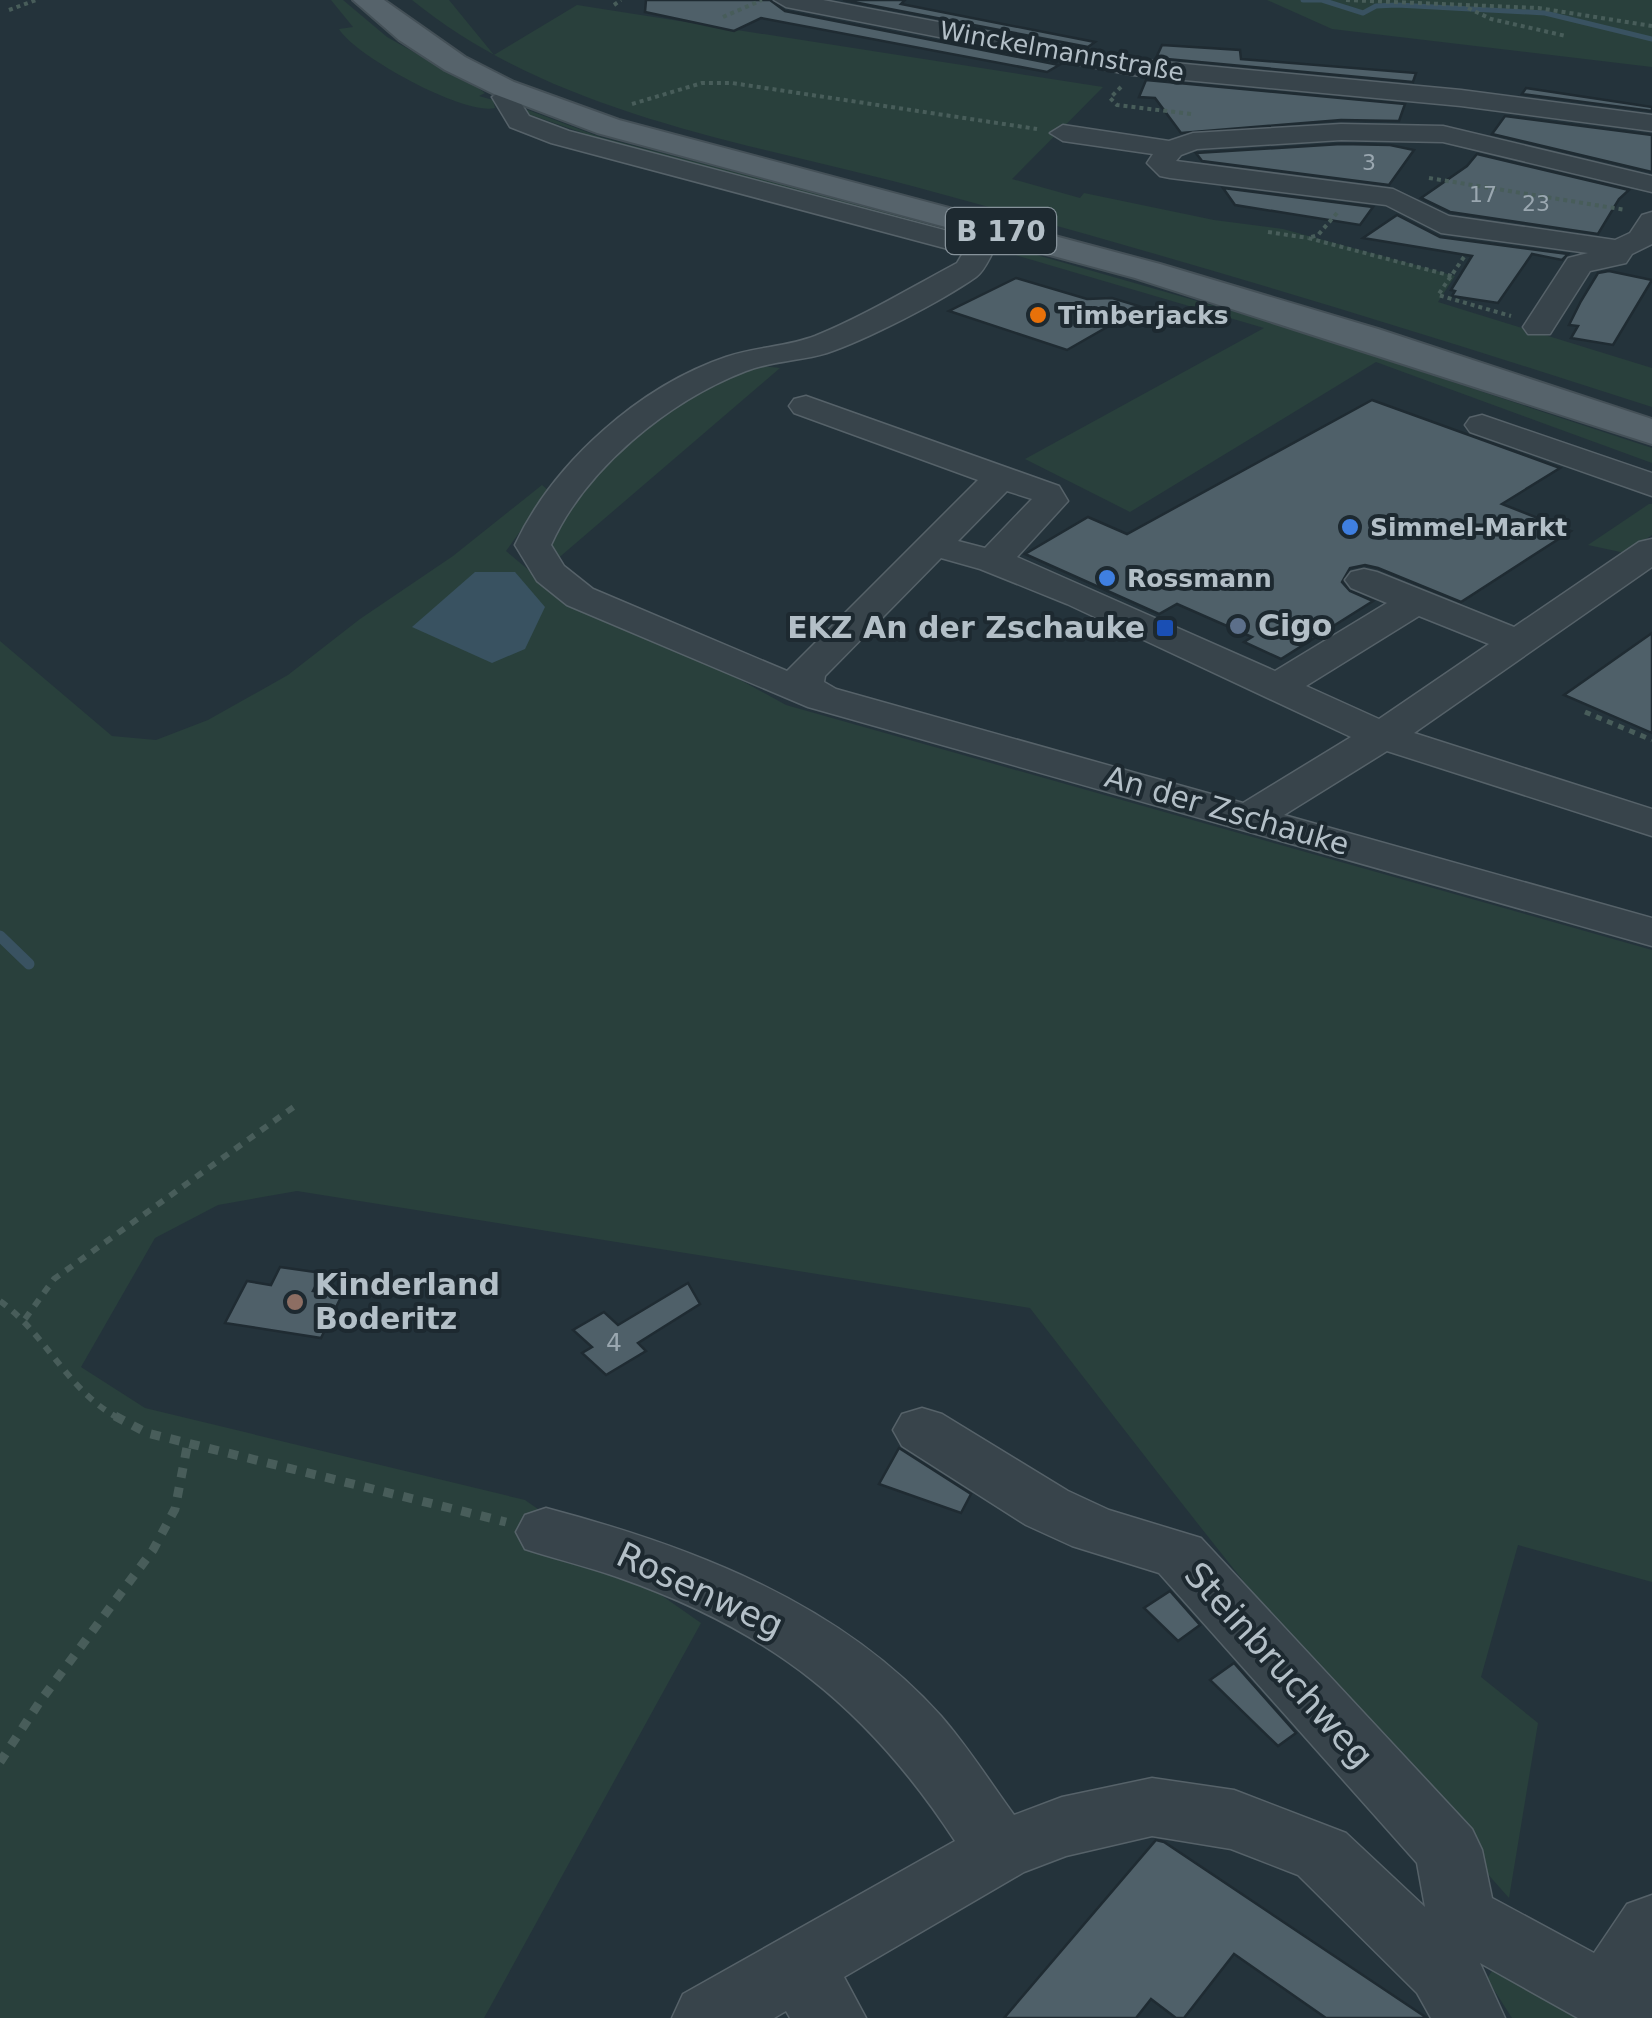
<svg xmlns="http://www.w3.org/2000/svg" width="1652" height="2018" font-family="'DejaVu Sans',sans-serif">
	<rect width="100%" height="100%" fill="#24333b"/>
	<g fill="#29403c">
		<path d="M331 0H343L387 37 478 88 485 93 479 96 493 100 495 108C465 116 355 56 339 29L353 27Z"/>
		<path d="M412 0H449L494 55 577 5 1103 87 1012 179 1080 198 1084 193 1214 220 1283 229 1455 276 1438 302 1652 368V407C1414 330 1175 257 934 192 759 144 557 118 412 0Z"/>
		<path d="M1267 0H1652V67L1332 29Z"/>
		<path d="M528 110 600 137 859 204 1274 323 1652 448V463L1376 362 1130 512 1025 459 1264 328 964 240 591 142 586 134 522 112Z"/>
		<path d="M754 365 780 368 555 561 547 536 595 467 711 379Z"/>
		<path d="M542 485 549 491 506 551 555 592 693 654 786 705 1652 950V1582L1518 1545 1481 1677 1538 1723 1509 1898C1340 1708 1185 1509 1030 1308L297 1191 218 1205 155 1238 81 1367 145 1408 525 1500 701 1623 484 2018H0V641L112 736 156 740 208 720 288 675 360 619 453 556Z"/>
		<path d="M1649 504H1652V535L1625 553 1588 545Z"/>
		<path d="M1501 1956 1611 2018H1512L1487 1979Z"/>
	</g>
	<path fill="#395261" d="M475 572H515L545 607 525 649 492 663 412 627Z"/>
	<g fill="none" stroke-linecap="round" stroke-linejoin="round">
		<path stroke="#395261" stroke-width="5" d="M1303 0H1322L1363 13 1376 6 1397 5 1545 13 1652 39"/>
		<path stroke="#395261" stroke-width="11" d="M0 936 29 964"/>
	</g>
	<g fill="#4f6069" stroke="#1f2b32" stroke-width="2.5">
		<path d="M646 0H770L785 11 1059 65 1047 72 761 18 734 31 645 12Z"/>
		<path d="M843 0H905L901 4 1095 42 1088 47Z"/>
		<path d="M1162 45 1240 50 1241 59 1416 73 1413 82 1156 58Z"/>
		<path d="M1146 80 1405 104 1399 121 1341 120 1181 133 1155 98 1139 97Z"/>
		<path d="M1526 88 1652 107V111L1522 94Z"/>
		<path d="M1505 116 1652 135V172L1492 134Z"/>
		<path d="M1341 144 1390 145 1414 150 1389 185 1202 161 1196 153Z"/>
		<path d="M1477 154 1629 190 1619 199 1598 234 1450 212 1421 198 1467 166Z"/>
		<path d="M1223 188 1373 207 1360 225 1235 205Z"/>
		<path d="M1397 215 1440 237 1568 254 1562 260 1532 254 1498 303 1452 296 1455 291 1451 290 1472 256 1363 238Z"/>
		<path d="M1609 271 1652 280 1613 345 1571 338 1578 326 1569 325 1581 301 1598 273Z"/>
		<path d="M1016 278 1087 299 1112 298 1142 307 1067 350 949 311Z"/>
		<path d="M1372 400 1560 468 1502 504 1571 531 1461 602 1378 568 1365 565 1350 568 1342 582 1350 591 1373 601 1281 659 1244 642 1252 637 1177 604 1159 614 1025 554 1088 517 1127 534Z"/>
		<path d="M1652 633V733L1564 695Z"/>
		<path d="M280 1267 322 1273 313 1291 342 1295 321 1338 225 1323 247 1281 271 1285Z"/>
		<path d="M688 1283 700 1304 638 1343 646 1351 606 1375 582 1353 592 1347 573 1330 604 1312 618 1325Z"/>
		<path d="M899 1448 971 1494 961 1513 879 1484Z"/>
		<path d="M1170 1591 1200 1625 1178 1641 1144 1608Z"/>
		<path d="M1234 1663 1296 1733 1278 1746 1210 1680Z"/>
		<path d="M1156 1840 1164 1842 1427 2018H1326L1234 1954 1184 2018H1176L1151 1999 1136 2018H1004Z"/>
	</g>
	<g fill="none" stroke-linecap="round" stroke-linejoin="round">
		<defs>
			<g id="minor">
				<path d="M774 0H823L1132 59 1461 90 1652 115V131L1461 106 1132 75 786 7Z"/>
				<path d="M505 89 514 92 529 116 569 131 982 240 993 252C988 261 984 271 976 277 942 301 866 340 827 353 801 361 771 361 746 371 668 401 585 469 551 545L564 566 593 589 787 671 978 480 794 413 789 406 794 399 806 396 1059 486 1068 501 1017 557 1275 671 1387 603 1351 588 1345 580 1351 572 1364 569 1377 572 1514 627 1639 542 1652 539V567L1414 733 1652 809V836L1387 751 1284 815 1652 918V946L808 707 567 605 537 581 515 545C553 463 640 386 726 357 755 347 786 347 815 336 864 316 910 288 957 263L963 253 551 143 510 127 492 97ZM1007 491 1032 499 985 548 958 541ZM941 558 980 569 1067 604 1351 737 1243 803 836 689 824 682 825 676ZM1419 616 1489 644 1379 719 1306 686Z"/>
				<path d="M1341 124 1443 126 1652 176V192L1443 142 1341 140 1197 149 1181 155 1176 161 1393 189 1449 216 1615 240 1630 233 1642 215 1652 212V244L1632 254 1626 263 1590 271 1550 334H1528L1523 327 1568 258 1588 253 1441 233 1386 205 1170 178 1160 176 1147 163 1153 154 1063 141 1050 133 1063 125 1169 141 1193 133Z"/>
				<path d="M1482 415 1652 473V496L1470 432 1465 425 1470 418Z"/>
				<path d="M922 1408 942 1414 1068 1491 1109 1510 1201 1538 1472 1829 1482 1850 1492 1898 1594 1953 1627 1904 1652 1895V2018H1578L1480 1963 1505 2018H1431L1417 1993 1298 1875 1231 1849 1152 1836 1066 1856 1024 1872 844 1977 866 2018H790L786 2011 774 2018H672L683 1994 955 1841C868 1708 771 1631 620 1578 589 1567 556 1559 525 1549L516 1532 525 1515 546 1508C690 1546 839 1602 941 1716 968 1747 990 1782 1014 1815L1062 1797 1152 1778 1234 1790 1346 1833 1425 1907 1417 1863 1159 1573 1072 1546 1026 1525 902 1446 893 1430 902 1414Z"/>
			</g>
			<path id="major" d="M353 0H384L465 57 514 82 619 120 1160 264 1378 329 1652 419V444L1135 278 597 133 494 94 445 70 399 40Z"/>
		</defs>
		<use href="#minor" stroke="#566269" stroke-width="3"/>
		<use href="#major" stroke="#445057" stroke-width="4"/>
		<g stroke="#485d5a" stroke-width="4" stroke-dasharray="4 4" stroke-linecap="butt">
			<path d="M1346 0 1538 8 1652 26"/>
			<path d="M614 5 621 0"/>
			<path d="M1468 8 1491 19 1566 36"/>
			<path d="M9 10 36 0"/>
			<path d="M723 17 762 0"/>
			<path d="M1121 87 1110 98 1117 105 1191 114"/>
			<path d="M632 104 702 83H732L1037 129"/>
			<path d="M1429 178 1626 210"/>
			<path d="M1337 213 1318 235 1308 238 1452 276"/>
			<path d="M1268 232 1308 238"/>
			<path d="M1464 257 1438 295 1511 316"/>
		</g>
		<path stroke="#485d5a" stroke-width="5" stroke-dasharray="6 6" stroke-linecap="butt" d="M1585 712 1652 740"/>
		<g stroke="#485d5a" stroke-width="6" stroke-dasharray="8 8" stroke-linecap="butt">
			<path d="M0 1301C47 1335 68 1392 120 1419"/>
			<path d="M25 1319 54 1279 295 1106"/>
		</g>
		<g stroke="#485d5a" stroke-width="9" stroke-dasharray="10 10" stroke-linecap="butt">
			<path d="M115 1416 147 1433 506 1522"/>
			<path d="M0 1762 41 1700 153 1550 175 1509 188 1442"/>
		</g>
		<use href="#minor" fill="#38444b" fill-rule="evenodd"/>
		<use href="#major" fill="#56636b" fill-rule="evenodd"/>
	</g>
	<circle fill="#e8710a" stroke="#1d2930" stroke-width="4" cx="1038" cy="315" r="10"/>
	<g fill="#3f7fe0" stroke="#1d2930" stroke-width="4">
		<circle cx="1350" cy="527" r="10"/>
		<circle cx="1107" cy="578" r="10"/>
	</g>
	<circle fill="#5c6f8a" stroke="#1d2930" stroke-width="4" cx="1238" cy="626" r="10"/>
	<rect fill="#1a4fb4" stroke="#1d2930" stroke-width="4" x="1155" y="618" width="20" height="20" rx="5"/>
	<circle fill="#8d6e63" stroke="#1d2930" stroke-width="4" cx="295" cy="1302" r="10"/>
	<g text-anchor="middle" stroke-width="8" stroke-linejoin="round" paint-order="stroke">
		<g font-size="22" fill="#9aa7b0">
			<text x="1369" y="170">3</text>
			<text x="1483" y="202">17</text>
			<text x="1536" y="211">23</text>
		</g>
		<g font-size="25" fill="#b3bfc7" stroke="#1d2930">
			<text transform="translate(1062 51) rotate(10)" y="9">Winckelmannstraße</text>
		</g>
		<g font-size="25" font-weight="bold" fill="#b3bfc7" stroke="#1d2930" text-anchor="start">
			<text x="1058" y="324">Timberjacks</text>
			<text x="1370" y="536">Simmel-Markt</text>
			<text x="1127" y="587">Rossmann</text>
		</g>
		<g font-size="25" fill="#9aa7b0">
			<text x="614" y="1351">4</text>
		</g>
		<rect fill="#1d2930" stroke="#86929a" stroke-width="2.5" x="946" y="208" width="110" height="46" rx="8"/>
		<g font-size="28" font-weight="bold" fill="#b3bfc7">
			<text x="1001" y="241">B 170</text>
		</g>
		<g font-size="30" font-weight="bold" fill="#b3bfc7" stroke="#1d2930" text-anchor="start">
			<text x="1258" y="636">Cigo</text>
			<text x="1145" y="638" text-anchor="end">EKZ An der Zschauke</text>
			<text x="315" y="1295">Kinderland<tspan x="315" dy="34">Boderitz</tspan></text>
		</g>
		<g font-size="30" fill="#b3bfc7" stroke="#1d2930">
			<text transform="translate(1227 811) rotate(16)" y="10">An der Zschauke</text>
		</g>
		<g font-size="35" fill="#b3bfc7" stroke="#1d2930">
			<text transform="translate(700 1590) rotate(25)" y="12">Rosenweg</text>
			<text transform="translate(1279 1665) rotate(48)" y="12">Steinbruchweg</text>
		</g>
	</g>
</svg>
